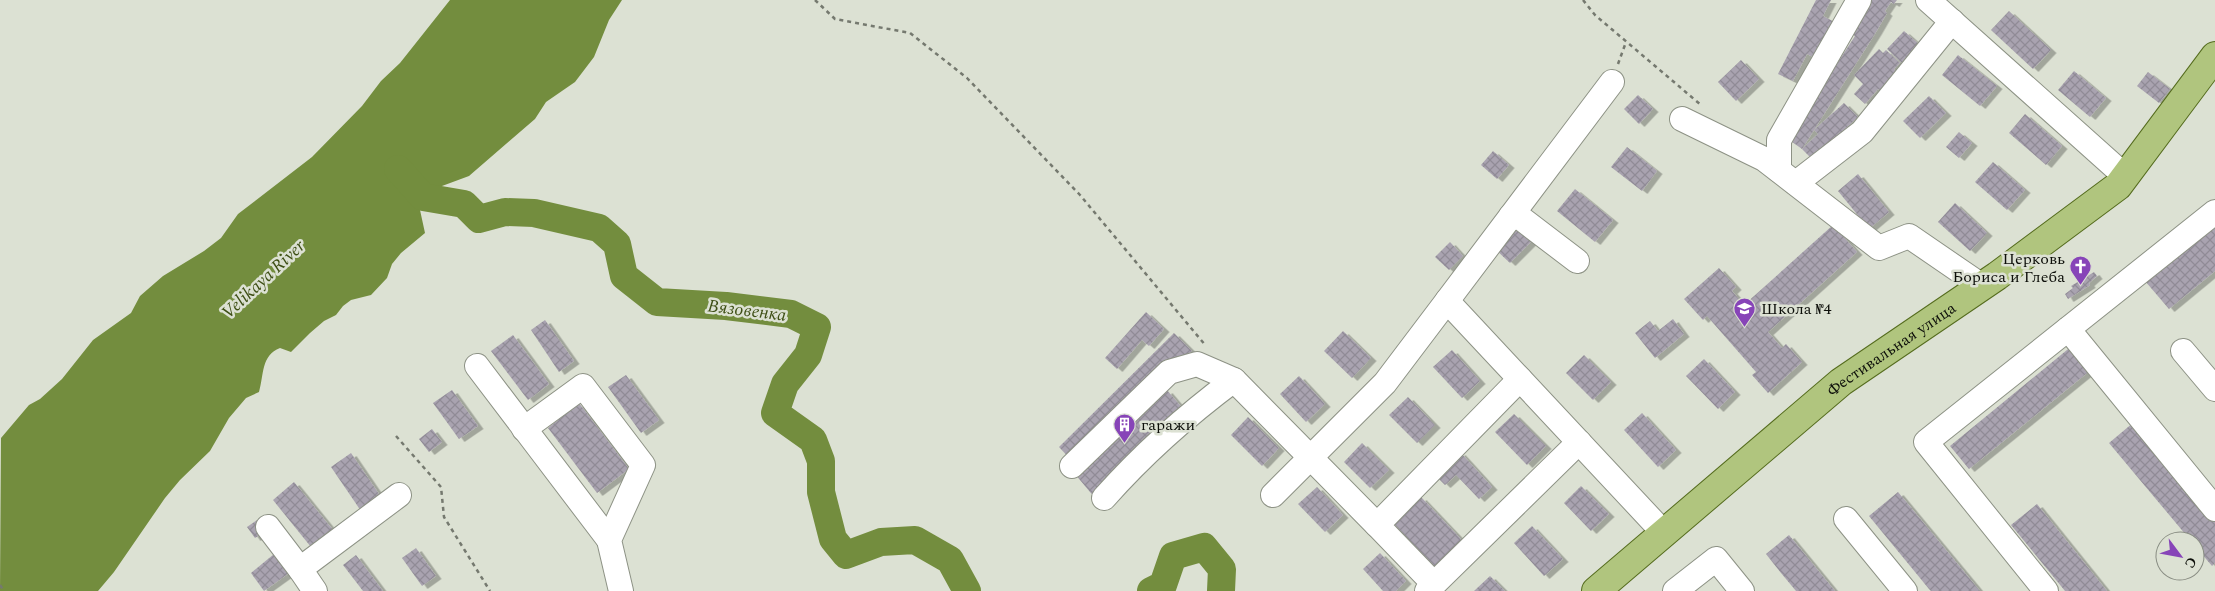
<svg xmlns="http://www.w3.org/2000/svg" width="2215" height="591" font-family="Spectral,serif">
	<defs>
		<pattern id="building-cross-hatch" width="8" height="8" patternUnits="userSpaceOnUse" patternTransform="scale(1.25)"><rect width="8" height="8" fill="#a9a3b0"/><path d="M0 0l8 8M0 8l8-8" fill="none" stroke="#908b96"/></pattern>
		<filter id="shadow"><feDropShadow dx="5.5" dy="3" stdDeviation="0" flood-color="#0004"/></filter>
	</defs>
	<rect width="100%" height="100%" fill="#dce1d3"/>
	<path fill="#738d3e" d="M450 0H622L609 20 594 57 575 82 546 102 535 119 469 176 442 186 423 197 420 210 425 233 401 253 392 264 387 278 371 295 351 300 343 306 336 315 324 321 310 333 291 352 280 348C261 355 264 375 259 392L246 398 229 418 210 451 180 480 165 498 114 572 98 591H0L1 438 29 405 40 399 62 379 93 340 131 313 140 296 163 276 204 251 221 238 238 214 312 157 362 106 381 81 400 63Z"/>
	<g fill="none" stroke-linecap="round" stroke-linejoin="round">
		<g stroke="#738d3e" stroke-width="28">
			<path d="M398 169 423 197 464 204 479 219 505 212 534 213 599 228 617 244 624 276 657 302 726 306 791 314 817 327 808 355 785 384 775 413 813 440 821 461V492L833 539 846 555 881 542 915 540 950 560 967 591"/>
			<path d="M1151 591 1163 585 1173 556 1204 547 1222 569 1221 591"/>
		</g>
	</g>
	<g fill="url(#building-cross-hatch)" filter="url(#shadow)">
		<path d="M1816 0H1831L1823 16 1836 23 1817 59 1807 54 1793 81 1778 74Z"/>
		<path d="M1870 0H1897L1894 4 1891 2 1885 11 1887 13 1876 32 1802 149 1788 139 1855 36 1849 32Z"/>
		<path d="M2009 11 2051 50 2033 69 1991 30Z"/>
		<path d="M1904 31 1921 46 1904 65 1887 49Z"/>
		<path d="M1879 49 1883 53 1886 50 1900 63 1894 69 1898 73 1881 91 1878 89 1865 104 1854 94 1863 84 1854 75Z"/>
		<path d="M1958 55 1997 86 1980 106 1942 75Z"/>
		<path d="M1741 60 1759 79 1736 101 1718 82Z"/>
		<path d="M2074 71 2106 98 2090 117 2058 90Z"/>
		<path d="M2148 72 2170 89 2159 103 2137 86Z"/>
		<path d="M1638 95 1653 109 1639 124 1624 109Z"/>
		<path d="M1929 96 1946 113 1920 138 1903 121Z"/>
		<path d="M1844 103 1858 117 1812 159 1802 149 1818 134 1814 130Z"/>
		<path d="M2025 114 2062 146 2046 165 2009 133Z"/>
		<path d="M1959 132 1972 143 1959 158 1946 147Z"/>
		<path d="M1627 147 1657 171 1642 191 1611 167Z"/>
		<path d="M1493 151 1509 165 1497 179 1481 165Z"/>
		<path d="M1993 162 2025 190 2007 210 1975 182Z"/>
		<path d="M1858 174 1889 212 1869 229 1838 191Z"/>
		<path d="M1575 189 1613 220 1595 242 1557 211Z"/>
		<path d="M1955 203 1987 233 1970 251 1938 222Z"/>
		<path d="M2215 223V271L2169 309 2145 281Z"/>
		<path d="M1519 224 1534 239 1510 263 1495 249Z"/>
		<path d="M1833 225 1857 252 1768 332 1782 348 1786 344 1802 362 1768 393 1752 375 1756 372 1707 316 1703 320 1684 299 1719 268 1736 287 1732 291 1744 305Z"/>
		<path d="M1450 242 1463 256 1449 270 1435 257Z"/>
		<path d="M2094 272 2097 276 2089 283 2090 285 2068 299 2065 294 2073 288 2071 286Z"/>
		<path d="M1146 312 1164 329 1149 346 1142 340 1117 369 1105 358Z"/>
		<path d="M1673 319 1684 334 1655 358 1635 333 1650 321 1658 331Z"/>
		<path d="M545 320 574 361 559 372 531 330Z"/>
		<path d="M1343 331 1371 358 1352 378 1324 351Z"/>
		<path d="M1174 333 1192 351 1071 460 1059 447Z"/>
		<path d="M513 335 549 384 528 400 491 351Z"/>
		<path d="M2073 345 2092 369 1969 469 1950 446Z"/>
		<path d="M1452 350 1480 381 1462 398 1433 367Z"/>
		<path d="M1584 355 1611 382 1593 400 1566 373Z"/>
		<path d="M1704 359 1735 392 1718 409 1686 376Z"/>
		<path d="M626 375 659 420 641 433 608 387Z"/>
		<path d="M1299 376 1325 404 1306 422 1280 394Z"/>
		<path d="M452 390 478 426 459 439 433 403Z"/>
		<path d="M1167 390 1183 409 1123 459 1127 464 1095 498 1075 474Z"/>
		<path d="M1408 397 1435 425 1417 443 1389 415Z"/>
		<path d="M579 403 629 469 597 493 548 428Z"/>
		<path d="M1642 413 1676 450 1658 467 1624 430Z"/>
		<path d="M1514 414 1546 446 1527 465 1495 432Z"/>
		<path d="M1248 417 1279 448 1262 466 1231 435Z"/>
		<path d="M2134 422 2215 518V563L2212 566 2195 546V541H2191L2109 443Z"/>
		<path d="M432 429 442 442 429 452 419 439Z"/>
		<path d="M1362 443 1389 470 1370 488 1344 462Z"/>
		<path d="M1460 452 1492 487 1479 499 1456 475 1445 485 1435 475Z"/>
		<path d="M351 453 381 497 361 511 331 467Z"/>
		<path d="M294 482 337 535 315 552 273 500Z"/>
		<path d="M1581 486 1609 514 1591 531 1564 503Z"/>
		<path d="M1317 487 1343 515 1325 532 1298 504Z"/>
		<path d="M1898 492 1980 591H1931L1929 589 1869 516Z"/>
		<path d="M1421 497 1460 538 1463 545 1437 570 1394 524Z"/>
		<path d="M2037 504 2107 591H2065L2011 525Z"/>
		<path d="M257 520 265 532 255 538 247 527Z"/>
		<path d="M1532 526 1563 559 1544 576 1514 543Z"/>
		<path d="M1789 535 1835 591H1796L1781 573 1766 554Z"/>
		<path d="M416 548 436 576 422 586 402 558Z"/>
		<path d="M1380 553 1406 581 1396 591H1383L1363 569Z"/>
		<path d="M274 554 289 573 264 591 251 573Z"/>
		<path d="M356 555 383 591H363L343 565Z"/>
		<path d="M1490 576 1505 591H1474Z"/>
	</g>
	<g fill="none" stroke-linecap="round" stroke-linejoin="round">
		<defs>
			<g id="minor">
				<path d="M1928 0 2126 177"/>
				<path d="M1682 119 1764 159 1879 248 1909 236 1982 286"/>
				<path d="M1779 170V140L1859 0"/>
				<path d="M1796 183 1862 132 1952 21"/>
				<path d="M1511 216 1522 219 1577 261"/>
				<path d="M1447 301 1612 82"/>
				<path d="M2068 329 2215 509"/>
				<path d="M2183 351 2215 389"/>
				<path d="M477 366 609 540"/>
				<path d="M524 429 583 386 643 465 609 540 621 591"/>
				<path d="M1072 466 1169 372 1197 364 1234 380 1377 525"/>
				<path d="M1273 495 1385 383 1447 301 1663 532"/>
				<path d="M1104 498C1143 454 1187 415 1234 380"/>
				<path d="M1846 519 1905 591"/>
				<path d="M268 527 300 569"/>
				<path d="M1434 584 1377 525 1520 379"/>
				<path d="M315 591 300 569 399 495"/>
				<path d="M1427 591 1579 442"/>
				<path d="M1675 591 1716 559 1742 591"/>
				<path d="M2046 591 1926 442 2215 212"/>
			</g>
			<g id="major">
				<path id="s1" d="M1596 591 1841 382 1997 276 2118 186 2215 56"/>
			</g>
		</defs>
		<use href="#minor" stroke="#8d9285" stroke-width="26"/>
		<use href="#major" stroke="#556c1e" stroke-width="30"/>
		<g stroke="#75796f" stroke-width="2.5" stroke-dasharray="4 4" stroke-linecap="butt">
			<path d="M815 0 835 19 910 33 967 78 1080 195 1206 346"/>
			<path d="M1583 0 1595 15 1701 105"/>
			<path d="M1618 64 1626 42"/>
			<path d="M396 436 441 487 444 517 490 591"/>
			<path d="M0 585 4 591"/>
		</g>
		<use href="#minor" stroke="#fff" stroke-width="24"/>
		<use href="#major" stroke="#b0c57e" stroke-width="28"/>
	</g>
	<defs>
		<symbol id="church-pin" viewBox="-11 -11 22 30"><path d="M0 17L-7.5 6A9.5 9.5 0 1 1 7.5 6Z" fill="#8744b8" stroke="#dce1d3"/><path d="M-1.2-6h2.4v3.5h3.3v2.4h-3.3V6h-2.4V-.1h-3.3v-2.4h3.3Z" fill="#fff"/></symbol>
		<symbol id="school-pin" viewBox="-11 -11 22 30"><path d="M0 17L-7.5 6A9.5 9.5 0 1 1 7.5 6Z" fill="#8744b8" stroke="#dce1d3"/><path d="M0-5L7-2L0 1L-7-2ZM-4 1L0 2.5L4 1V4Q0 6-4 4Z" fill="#fff"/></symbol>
		<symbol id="building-pin" viewBox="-11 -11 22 30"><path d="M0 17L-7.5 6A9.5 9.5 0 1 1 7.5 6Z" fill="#8744b8" stroke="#dce1d3"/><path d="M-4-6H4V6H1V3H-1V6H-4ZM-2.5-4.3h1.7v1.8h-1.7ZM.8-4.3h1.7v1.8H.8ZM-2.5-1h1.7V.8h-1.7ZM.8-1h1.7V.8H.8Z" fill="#fff"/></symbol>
	</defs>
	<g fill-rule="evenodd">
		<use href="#church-pin" x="2068" y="254" width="25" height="34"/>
		<use href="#school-pin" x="1732" y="296" width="25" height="34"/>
		<use href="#building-pin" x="1112" y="412" width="25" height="34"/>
	</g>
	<g text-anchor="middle" stroke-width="5" stroke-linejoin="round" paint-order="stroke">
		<g font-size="16" fill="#0d0f0a" stroke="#dce1d3" text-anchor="start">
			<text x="2065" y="264" text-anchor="end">Церковь<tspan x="2065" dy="18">Бориса и Глеба</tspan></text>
			<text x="1761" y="314">Школа №4</text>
			<text x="1141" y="430">гаражи</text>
		</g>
		<g font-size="16" fill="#0d0f0a" stroke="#dce1d3">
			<text dy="6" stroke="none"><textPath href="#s1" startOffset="382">Фестивальная улица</textPath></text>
		</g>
		<g font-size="18" font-style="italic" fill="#3e4f15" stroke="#dce1d3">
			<text transform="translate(263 279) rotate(-43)" y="6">Velikaya River</text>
			<text transform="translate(747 310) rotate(7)" y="6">Вязовенка</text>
		</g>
	</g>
	<g transform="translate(2180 556) rotate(122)"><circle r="24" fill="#dce1d3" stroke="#898d83"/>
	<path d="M0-4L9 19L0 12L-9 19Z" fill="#8744b8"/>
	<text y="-8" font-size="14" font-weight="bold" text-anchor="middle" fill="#0d0f0a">С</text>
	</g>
</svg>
